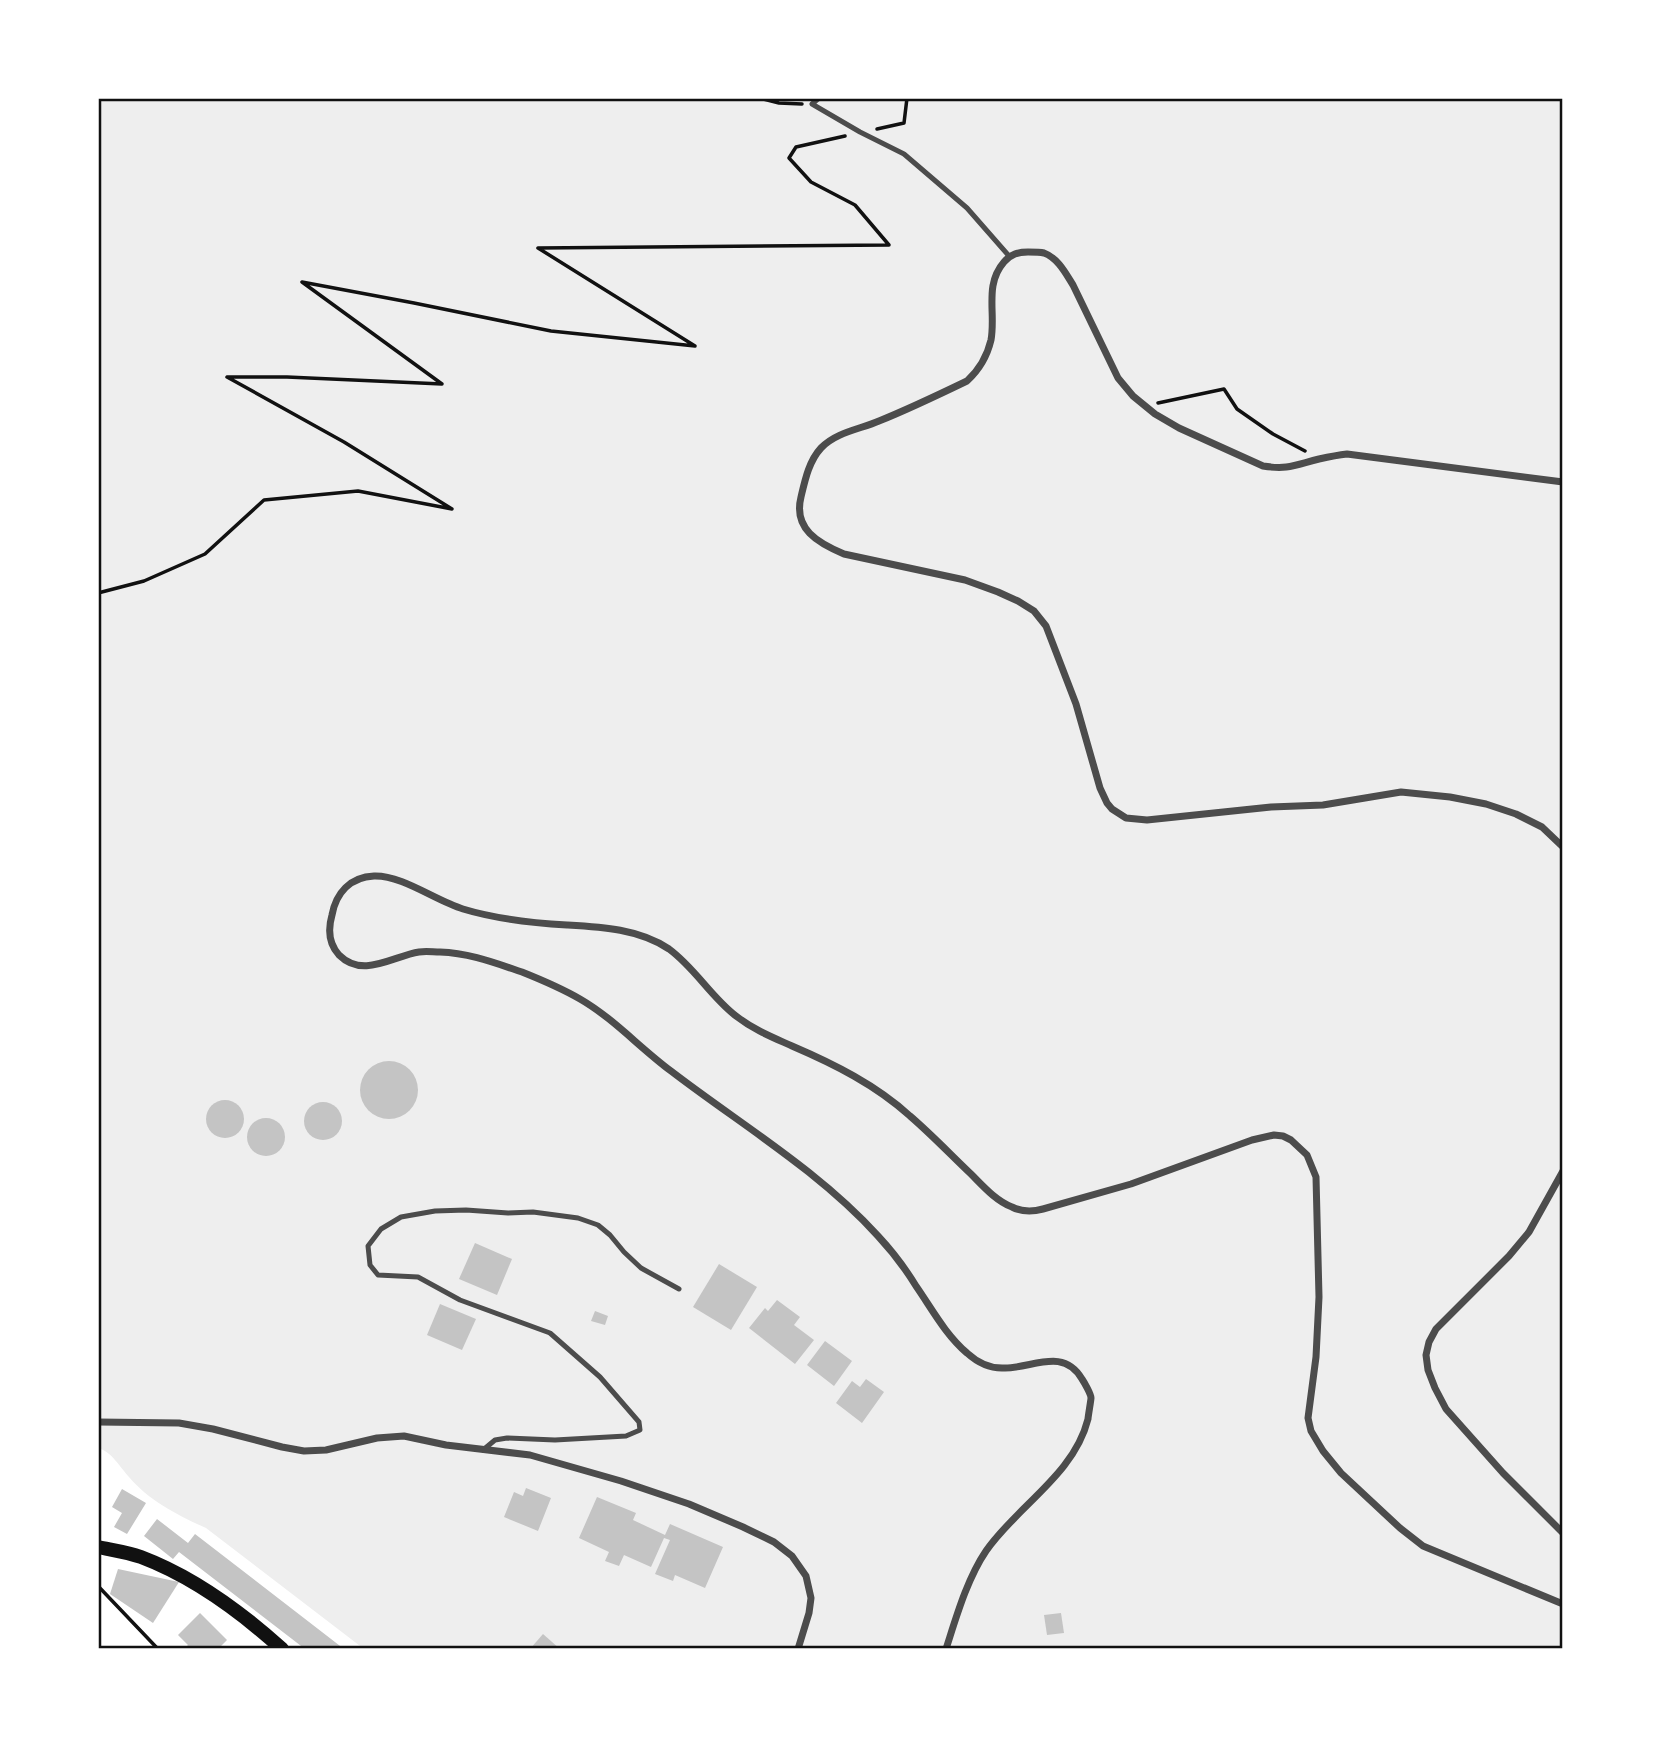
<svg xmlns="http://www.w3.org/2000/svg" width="1661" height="1747" font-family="Georgia,serif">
	<rect width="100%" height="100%" fill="#fff"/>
	<path fill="#eee" d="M98 98H1563V1649H364L206 1528C179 1516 148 1500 129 1477 120 1467 111 1451 98 1448Z"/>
	<g fill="#c4c4c4">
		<circle cx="389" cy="1090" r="29"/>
		<circle cx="225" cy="1119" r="19"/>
		<circle cx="323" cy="1121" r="19"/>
		<circle cx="266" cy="1137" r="19"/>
		<path d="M475 1243 512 1259 497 1295 459 1279Z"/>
		<path d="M719 1264 757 1287 731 1330 693 1307Z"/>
		<path d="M777 1300 800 1317 794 1325 814 1340 795 1364 749 1328 765 1308 768 1311Z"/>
		<path d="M440 1304 476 1319 462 1350 427 1335Z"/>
		<path d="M595 1311 608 1316 605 1325 591 1321Z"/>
		<path d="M825 1341 852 1361 834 1386 807 1365Z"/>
		<path d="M866 1379 884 1392 862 1423 836 1403 852 1381 860 1387Z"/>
		<path d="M526 1488 551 1498 538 1531 504 1517 514 1492 523 1496Z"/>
		<path d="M122 1489 146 1503 127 1534 114 1527 122 1513 112 1507Z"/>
		<path d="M597 1497 636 1513 633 1520 665 1535 670 1524 723 1547 705 1588 675 1575 673 1581 655 1574 670 1540 664 1538 651 1567 624 1555 619 1566 605 1561 609 1552 579 1538Z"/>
		<path d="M157 1519 188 1543 195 1534 344 1649H305L179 1552 173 1559 144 1536Z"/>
		<path d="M118 1569 179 1582 153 1623 110 1594Z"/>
		<path d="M200 1613 227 1640 218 1649H184L188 1645 178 1635Z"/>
		<path d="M1061 1613 1064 1633 1047 1635 1044 1615Z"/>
		<path d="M543 1634 560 1649H530Z"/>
	</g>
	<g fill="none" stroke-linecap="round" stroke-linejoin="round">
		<g stroke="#111" stroke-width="3.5">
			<path d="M759 98 779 103 802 104"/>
			<path d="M877 129 904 123 907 98"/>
			<path d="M1158 403 1224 389 1237 409 1273 434 1305 451"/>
			<path d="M98 593 144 581 205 554 264 500 358 491 452 509 344 442 227 377H287L442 384 302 282 414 303 551 331 695 346 538 248 889 245 855 205 811 182 789 158 796 147 845 136"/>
			<path d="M98 1586 158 1649"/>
		</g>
		<g stroke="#4c4c4c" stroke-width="5">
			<path d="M819 98 812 104 860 132 904 154 967 208 1009 256"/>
			<path d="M483 1450 495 1440 507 1438 555 1440 626 1436 640 1430 639 1422 600 1377 550 1333 460 1300 418 1277 378 1275 370 1265 368 1246 381 1229 401 1217 435 1211 466 1210 508 1213 533 1212 578 1218 598 1225 610 1235 624 1252 641 1268 679 1289"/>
		</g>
		<g stroke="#4c4c4c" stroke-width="7">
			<path d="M1563 482 1347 454C1338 455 1328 457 1319 459 1295 465 1288 470 1263 466L1179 428 1155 414 1133 396 1118 378 1073 285C1066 274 1058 258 1044 253 1040 252 1033 252 1028 252 1018 252 1011 254 1004 262 984 285 996 313 991 340 987 357 979 370 967 381 938 395 909 409 879 421 861 429 836 432 821 448 809 461 805 480 801 497 793 529 818 543 844 554L965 580 998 592 1018 601 1034 611 1046 626 1076 704 1100 788 1107 803 1112 809 1126 818 1147 820 1271 807 1323 805 1401 792 1450 797 1486 804 1516 814 1542 827 1563 847"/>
			<path d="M1563 1171 1529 1232 1509 1256 1436 1329 1429 1342 1426 1355 1428 1370 1435 1388 1446 1409 1503 1473 1563 1533"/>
			<path d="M98 1422 179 1423 213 1429 282 1447 304 1451 326 1450 377 1438 404 1436 446 1445 530 1455 621 1481 689 1504 743 1527 774 1542 792 1556 806 1576 811 1598 809 1613 798 1649"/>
			<path d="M946 1649C956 1618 967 1579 986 1551 1017 1506 1074 1475 1088 1419 1088 1417 1091 1400 1091 1398 1091 1394 1084 1382 1082 1379 1063 1347 1033 1368 1005 1368 990 1369 978 1363 967 1353 945 1334 932 1309 916 1286 905 1268 892 1251 878 1236 818 1170 740 1124 671 1071 640 1048 613 1018 580 999 561 988 542 980 522 972 495 963 469 953 440 952 433 952 426 951 419 952 393 956 363 979 339 955 329 944 328 929 332 915 336 893 350 877 374 876 402 875 436 901 463 909 496 919 532 923 567 925 602 927 639 929 669 949 695 968 711 997 736 1016 754 1030 772 1037 792 1046 834 1064 876 1085 910 1116 931 1134 951 1155 971 1174 983 1186 996 1201 1012 1207 1022 1212 1032 1212 1043 1209L1131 1184 1252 1140 1274 1135 1283 1136 1291 1140 1307 1155 1316 1177 1319 1297 1316 1357 1308 1418 1311 1431 1323 1451 1341 1473 1400 1528 1423 1546 1563 1604"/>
		</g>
		<path stroke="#111" stroke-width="14" d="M98 1547C112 1550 127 1552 141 1557 194 1577 240 1611 282 1649"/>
	</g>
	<rect width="1661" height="1747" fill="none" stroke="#ffffff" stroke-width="200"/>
	<rect x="100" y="100" width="1461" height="1547" fill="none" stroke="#111" stroke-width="2.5"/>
</svg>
